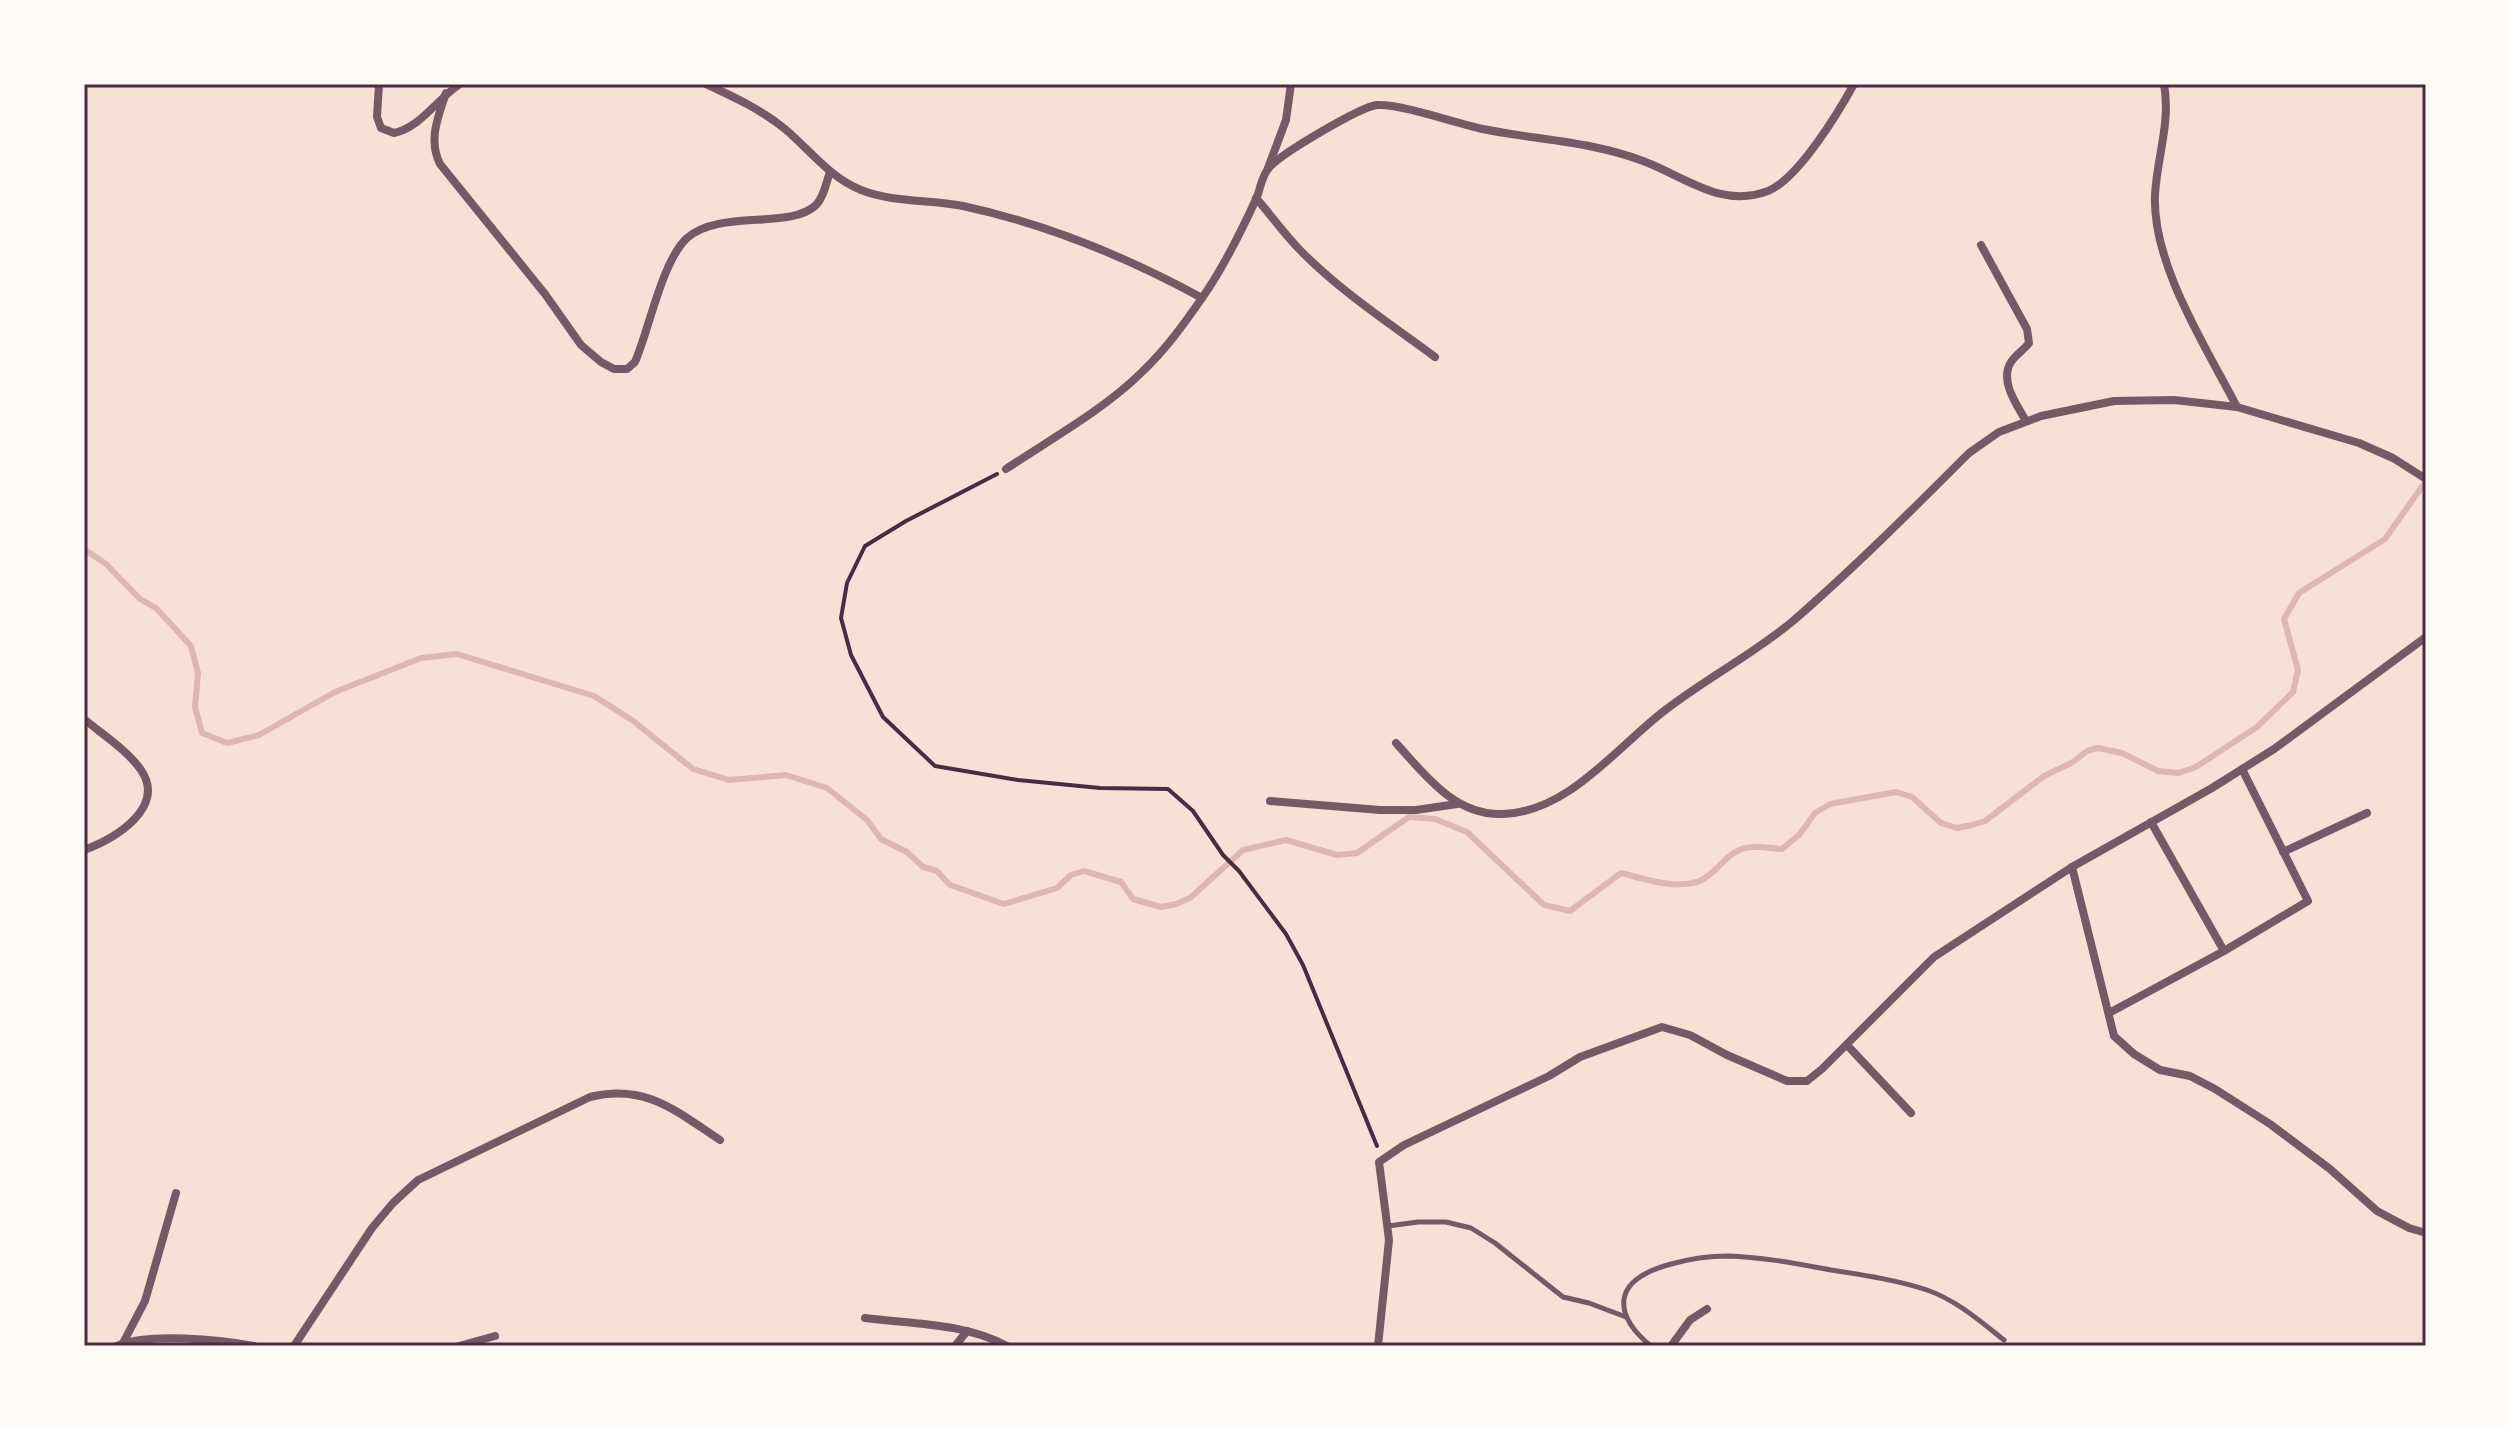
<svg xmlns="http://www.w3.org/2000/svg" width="2510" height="1430" font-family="Lato,sans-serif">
	<rect width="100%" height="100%" fill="#f7e1d7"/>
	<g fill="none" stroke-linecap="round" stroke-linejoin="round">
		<path stroke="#dcb8b0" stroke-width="6" d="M84 549 106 564 140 599 156 608 191 646 198 673 195 707 202 733 227 743 259 735 335 692 421 658 457 654 594 696 632 720 693 769 729 780 786 775 827 788 867 820 881 839 907 852 923 867 937 871 950 885 1004 904 1057 888 1071 875 1084 871 1121 882 1133 899 1161 907 1176 904 1190 898 1243 850 1286 840 1337 855 1357 853 1409 817 1435 819 1467 832 1544 905 1570 911 1621 873C1644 879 1673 889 1697 882 1714 876 1723 858 1737 851 1750 844 1768 848 1782 849L1800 834 1815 813 1830 804 1896 792 1912 797 1941 823 1957 828 1972 825 1985 821 2044 776 2073 762 2087 751 2098 748 2122 753 2158 771 2178 773 2196 767 2257 727 2293 692 2298 670 2284 619 2299 593 2385 539 2426 481"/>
		<path stroke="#4a2c40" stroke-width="4" d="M997 474 906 521 865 546 847 583 841 618 851 655 883 717 935 766 1018 780 1100 788 1168 789 1193 811 1223 855 1239 871 1286 934 1303 965 1377 1146"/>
		<g stroke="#755966" stroke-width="5">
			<path d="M1388 1226 1418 1222H1446L1471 1228 1495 1243 1563 1297 1589 1303 1626 1317"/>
			<path d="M1651 1346C1636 1334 1619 1315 1625 1295 1634 1265 1702 1256 1728 1256 1763 1257 1798 1264 1831 1270 1863 1275 1897 1280 1927 1290 1956 1300 1980 1321 2004 1340"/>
		</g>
		<g stroke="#755966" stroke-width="8">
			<path d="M379 84 377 117 381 128 394 133C420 128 438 98 460 84"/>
			<path d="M706 84C734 97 762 110 785 129 810 150 830 178 861 190 894 203 929 199 963 206 1046 224 1127 257 1202 298 1224 267 1241 232 1257 197 1260 189 1262 176 1268 169 1278 155 1360 107 1377 105 1403 104 1454 123 1483 129 1536 140 1591 141 1643 161 1684 176 1721 209 1768 191 1798 179 1838 113 1854 84"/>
			<path d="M2164 84C2171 122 2157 157 2155 195 2152 264 2206 347 2237 407"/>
			<path d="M446 93C438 117 428 140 440 164L545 294 581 345 601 362 614 369H627L635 362C649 330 662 261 687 238 720 209 790 230 816 205 824 197 826 183 830 172"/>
			<path d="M1268 168 1286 120 1291 84"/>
			<path d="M1256 198C1271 215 1284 234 1300 250 1340 291 1389 323 1435 357"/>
			<path d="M1981 245 2027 329 2029 343C2024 350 2016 354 2011 362 1999 381 2017 405 2026 421"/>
			<path d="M1006 469C1051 439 1105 409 1143 371 1166 349 1184 324 1202 298"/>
			<path d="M84 719C102 734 127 750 141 770 167 808 114 839 84 850"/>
			<path d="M1396 743C1425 775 1455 816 1503 814 1568 812 1616 748 1664 711 1705 679 1752 655 1793 621 1854 568 1912 510 1969 453L1999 432 2041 416 2114 401 2174 400 2237 407 2359 443 2393 458 2426 479"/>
			<path d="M1270 801 1380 810H1416L1457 804"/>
			<path d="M2283 852 2367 813"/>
			<path d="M2072 867 2114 1036 2134 1054 2160 1070 2190 1076 2215 1089 2270 1124 2330 1169 2377 1211 2409 1228 2426 1233"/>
			<path d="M2224 951 2308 901 2242 769"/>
			<path d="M2109 1013 2224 951 2151 822"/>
			<path d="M1847 1045 1911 1113"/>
			<path d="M865 1318C911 1324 965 1323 1007 1346"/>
			<path d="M123 1343 145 1301 176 1193"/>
			<path d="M117 1346C148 1332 221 1340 254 1346"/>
			<path d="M294 1346 372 1228 393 1203 418 1180 590 1097C645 1083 676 1111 720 1140"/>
			<path d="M459 1346 495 1336"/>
			<path d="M955 1346 967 1331"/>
			<path d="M1378 1346 1389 1240 1379 1162 1404 1145 1549 1076 1580 1057 1662 1027 1690 1035 1727 1055 1787 1081H1807L1822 1069 1934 957 2072 867 2212 788 2274 749 2426 637"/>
			<path d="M1671 1346 1690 1320 1707 1309"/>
		</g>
	</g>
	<rect width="2510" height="1430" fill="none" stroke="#fffaf5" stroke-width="172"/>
	<rect x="86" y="86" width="2338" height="1258" fill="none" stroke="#4a2c40" stroke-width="3"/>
</svg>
